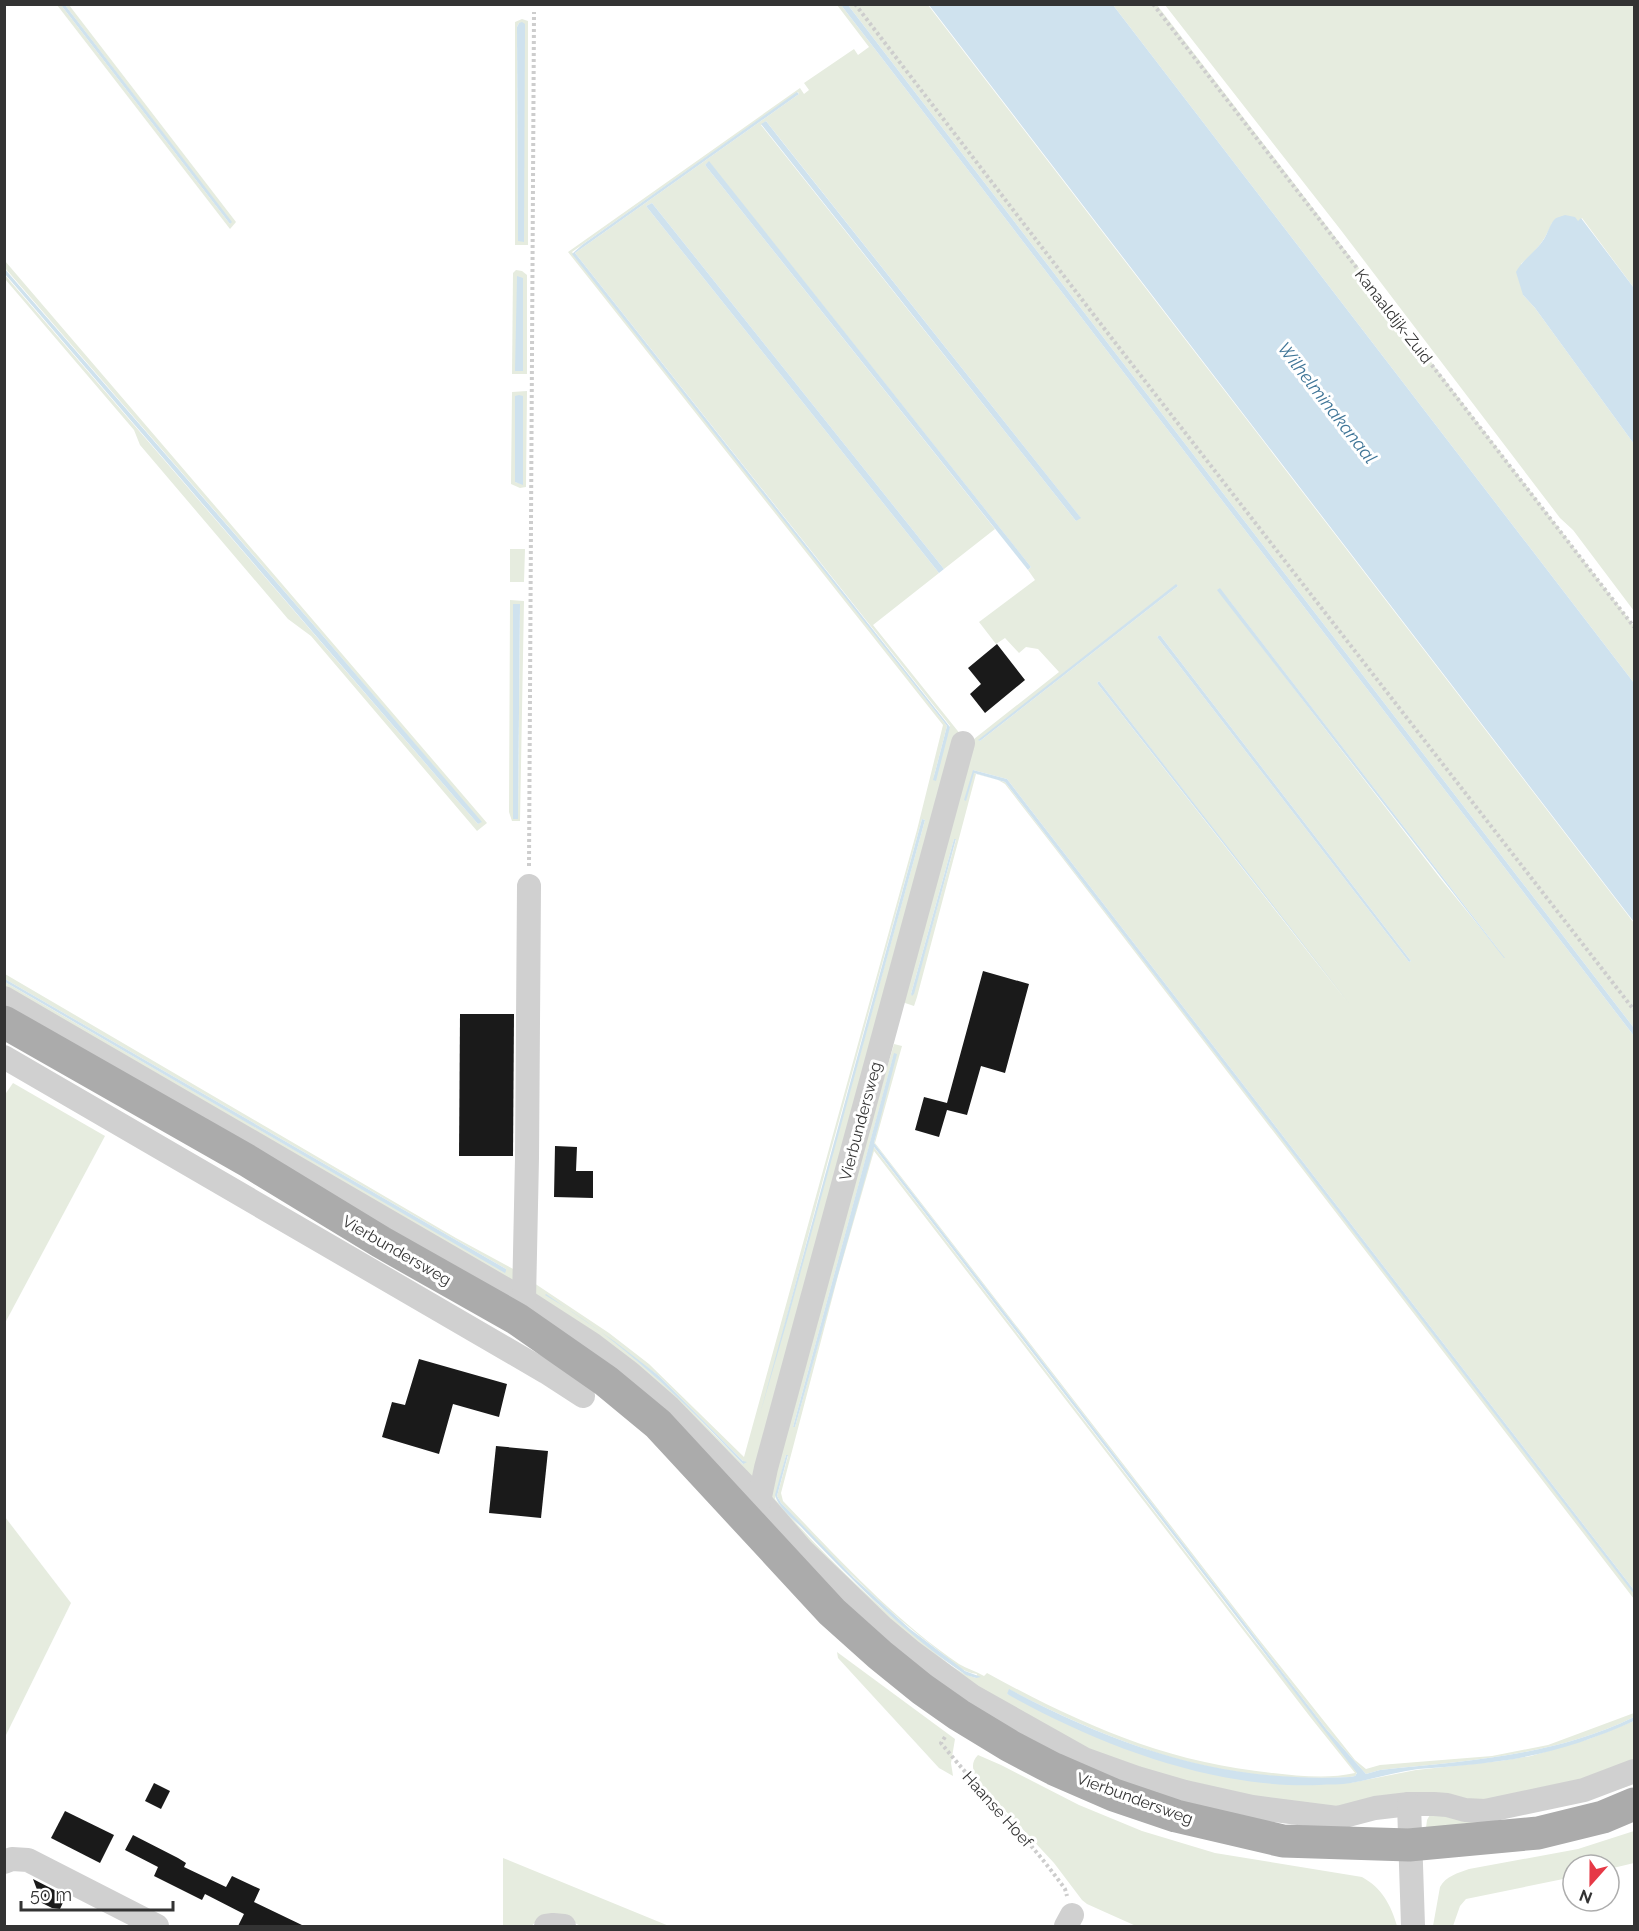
<svg xmlns="http://www.w3.org/2000/svg" width="1639" height="1931" font-family="Raleway,sans-serif">
	<rect width="100%" height="100%" fill="#fff"/>
	<g fill="#e6ecdf" fill-rule="evenodd">
		<path d="M57 5H61L230 224 231 222 65 5H69L236 222 230 229Z"/>
		<path d="M837 5H841L1634 1036V1590L1007 779 973 770 974 773 1005 782 1628 1585 1634 1594V1599L1057 851 1005 784 998 780 976 774 917 997 914 1006 905 1003 899 994 974 739 1059 672 1038 649 1026 647 1019 653 1005 638 996 644 979 622 1035 580 1028 570 1031 567 709 162 705 165 995 529 944 569 652 203 646 206 939 573 873 625 961 735 755 1489 531 1298 528 1279 609 1333 649 1364 744 1457 917 830 943 725 568 252 800 88 804 94 809 90 804 83 854 49 858 55 869 47ZM798 92 799 94 575 253 950 726 933 780 947 726 572 252ZM766 121 1080 517 1076 521 761 125ZM1176 585 1178 586 980 741 979 740ZM1218 590 1229 600 1505 958 1440 878ZM1160 635 1411 961 1409 962 1157 637ZM1099 681 1348 1003 1097 683ZM922 819 925 820 777 1354 828 1161ZM954 839 956 840 913 995 911 994ZM637 1360 659 1376 743 1461V1464L676 1395Z"/>
		<path d="M848 5H928L1634 923V1028Z"/>
		<path d="M1113 5H1157L1634 626V683Z"/>
		<path d="M1165 5H1634V288L1582 218 1578 222 1552 223C1545 240 1535 253 1521 264L1523 295 1535 308 1634 444V611L1573 530 1560 518 1340 229Z"/>
		<path d="M522 19 528 21V245H515V22ZM519 23 524 155V241H518L517 27Z"/>
		<path d="M5 261 487 823 477 831 311 636 288 619 140 445 134 430 5 279 4 274 457 800 478 824 481 822 324 637 5 268Z"/>
		<path d="M516 270 522 271 527 275V374H512L513 273Z"/>
		<path d="M527 391 526 487 520 488 511 484 512 392ZM523 396V484L515 482V397Z"/>
		<path d="M510 549H525L524 582H510Z"/>
		<path d="M510 600 524 601 520 821H512L509 812ZM514 604 520 605 518 819H513Z"/>
		<path d="M5 974 456 1238 517 1271 516 1283 5 990V982L505 1272 506 1269 5 979Z"/>
		<path d="M894 1044 902 1046 875 1143 1257 1637 1355 1760 1366 1769 1380 1765 1492 1756 1548 1745 1634 1713V1717C1555 1756 1466 1761 1380 1770L1366 1774 1327 1730 874 1143 894 1054 793 1427H795L873 1146 1252 1638 1358 1771 1355 1776 1350 1777C1219 1784 1124 1748 1010 1690L1007 1694 1153 1758 1217 1775 1288 1784 1350 1783 1416 1770 1500 1761 1531 1756 1589 1739 1634 1721V1766L1514 1800 1350 1809 1253 1802 1084 1751 923 1653 762 1497ZM874 1151 1311 1718 1355 1773C1329 1779 1299 1776 1273 1773 1167 1763 1080 1724 987 1673L984 1676C976 1671 967 1669 959 1664 893 1619 838 1558 783 1501L781 1493 838 1276ZM786 1455 788 1456 777 1496 781 1503C830 1555 881 1607 939 1651 950 1660 962 1673 977 1674L976 1678C958 1673 944 1660 930 1648 874 1604 821 1553 775 1499Z"/>
		<path d="M13 1083 105 1136 5 1323 4 1096Z"/>
		<path d="M5 1517 71 1603 5 1737 4 1517Z"/>
		<path d="M837 1652 955 1739 951 1763 953 1776 939 1768 838 1658Z"/>
		<path d="M978 1755 1001 1765 1079 1805 1142 1831 1215 1853 1362 1877C1382 1888 1391 1905 1397 1926H1136L1087 1904 1082 1900 1054 1863 977 1780C973 1771 970 1763 978 1755Z"/>
		<path d="M1634 1778V1784L1602 1795 1488 1821 1426 1828 1427 1820 1431 1813Z"/>
		<path d="M1634 1831V1863L1609 1869V1865H1573V1877L1466 1899 1460 1906 1453 1926H1433L1440 1887C1446 1876 1458 1873 1469 1869L1578 1849Z"/>
		<path d="M503 1858 669 1926H581L562 1917 540 1919 531 1926H503Z"/>
	</g>
	<g fill="#cfe2ee">
		<path d="M61 5H65L232 222 230 224Z"/>
		<path d="M841 5H848L1634 1028V1036Z"/>
		<path d="M929 5H1113L1176 87 1634 683V922Z"/>
		<path d="M522 22 525 24 524 242 518 241 517 27 519 23Z"/>
		<path d="M797 92 799 94 575 253 950 727 936 781 933 780 947 726 572 254 582 245Z"/>
		<path d="M766 121 784 144 1081 518 1076 521 761 124Z"/>
		<path d="M709 161 1031 567 1028 570 705 165Z"/>
		<path d="M652 203 944 569 939 573 646 206Z"/>
		<path d="M1565 215 1575 217 1578 221 1581 218 1634 288V444L1535 308 1523 295 1516 272C1523 259 1536 252 1544 239 1548 233 1550 223 1556 218 1559 217 1562 216 1565 215Z"/>
		<path d="M4 268 324 637 482 822 478 824 457 800 5 274Z"/>
		<path d="M517 276 523 278V371H515Z"/>
		<path d="M519 395 523 396V485L515 482V396Z"/>
		<path d="M1176 584 1178 586 980 741 978 740Z"/>
		<path d="M1220 588 1505 958H1504L1223 598 1217 590Z"/>
		<path d="M513 604H520L518 819H513Z"/>
		<path d="M1160 635 1411 961 1409 962 1157 637Z"/>
		<path d="M1099 681 1349 1003 1097 683Z"/>
		<path d="M973 770 1007 779 1634 1590V1594L1005 782 974 773 966 801 964 800Z"/>
		<path d="M922 819 925 820 788 1318 760 1414Z"/>
		<path d="M954 839H956L914 994 912 996 911 994Z"/>
		<path d="M5 979 506 1269V1271L505 1273 57 1012 5 982Z"/>
		<path d="M894 1053 897 1054 874 1143 1327 1730 1366 1774 1380 1770C1466 1761 1555 1756 1634 1717V1721C1592 1740 1546 1755 1500 1761 1473 1765 1445 1767 1418 1769 1395 1772 1373 1779 1351 1783 1341 1785 1329 1784 1319 1785 1213 1789 1098 1745 1007 1694L1009 1689C1121 1748 1222 1783 1350 1777L1355 1776 1357 1773 874 1147 795 1427H793Z"/>
		<path d="M546 1294 614 1341 659 1376 743 1461 747 1462 743 1464C684 1401 621 1339 545 1295Z"/>
		<path d="M786 1455H788L777 1496 781 1503 854 1578 910 1629 965 1671 981 1677 976 1678 966 1675C906 1635 854 1582 804 1530 795 1520 778 1508 775 1495Z"/>
	</g>
	<g fill="#1a1a1a">
		<path d="M997 644 1025 680 985 713 970 694 981 684 968 668Z"/>
		<path d="M983 971 1029 984 1005 1073 981 1066 967 1115 947 1110 939 1137 915 1130 924 1097 947 1103Z"/>
		<path d="M460 1014H514L513 1156H459Z"/>
		<path d="M555 1146 577 1147 576 1171H593V1198L554 1197Z"/>
		<path d="M419 1359 507 1384 499 1417 453 1404 439 1454 382 1437 392 1402 405 1405Z"/>
		<path d="M496 1446 548 1451 541 1518 489 1513Z"/>
		<path d="M154 1783 170 1791 161 1809 145 1801Z"/>
		<path d="M65 1811 114 1835 100 1863 51 1838Z"/>
		<path d="M133 1835 178 1858 186 1863 184 1867 226 1887 232 1876 260 1889 254 1902 304 1926H238L244 1914 205 1894 202 1900 154 1876 158 1867 125 1850Z"/>
		<path d="M33 1879 66 1896 60 1909 52 1908 42 1903Z"/>
	</g>
	<g fill="none" stroke-linecap="round" stroke-linejoin="round">
		<g stroke="#cdcdcd" stroke-width="4" stroke-dasharray="3 3" stroke-linecap="butt">
			<path d="M855 4 1110 336 1634 1010"/>
			<path d="M1153 4 1634 627"/>
			<path d="M529 866 534 12"/>
			<path d="M945 1737 941 1743C981 1793 1028 1837 1065 1889L1067 1896"/>
		</g>
		<g stroke="#d0d0d0" stroke-width="24">
			<path d="M4 998 524 1300 592 1344 630 1373 669 1407 759 1500 803 1551 882 1627 912 1652 972 1696 1084 1759 1137 1778 1185 1792 1252 1807 1337 1818 1375 1808 1409 1804H1434L1447 1805 1465 1810 1485 1811 1584 1790 1634 1771"/>
			<path d="M4 1057 546 1372 583 1396"/>
			<path d="M520 1312 524 1300 527 1158 529 886"/>
			<path d="M757 1511 766 1468 963 743"/>
			<path d="M1409 1804 1413 1926"/>
			<path d="M4 1862 12 1859 28 1860 157 1926"/>
			<path d="M546 1926 553 1925 564 1926"/>
			<path d="M1066 1926 1072 1915"/>
		</g>
		<path stroke="#ababab" stroke-width="33" d="M4 1022 248 1161 381 1242 517 1319 606 1381 658 1424 832 1612 880 1655 922 1689 959 1715 1010 1746 1054 1769 1114 1795 1176 1816 1283 1841 1409 1845 1538 1833 1603 1817 1634 1804"/>
	</g>
	<g text-anchor="middle" stroke-width="6" stroke-linejoin="round" paint-order="stroke">
		<g font-size="16" fill="#333" stroke="#fff">
			<text transform="translate(1394 316) rotate(52)" y="6">Kanaaldijk-Zuid</text>
			<text transform="translate(860 1121) rotate(-75)" y="6">Vierbundersweg</text>
			<text transform="translate(397 1250) rotate(30)" y="6">Vierbundersweg</text>
			<text transform="translate(1135 1798) rotate(20)" y="6">Vierbundersweg</text>
			<text transform="translate(998 1809) rotate(48)" y="6">Haanse Hoef</text>
		</g>
		<g font-size="18" font-style="italic" fill="#3f7597" stroke="#fff">
			<text transform="translate(1327 403) rotate(52)" y="6">Wilhelminakanaal</text>
		</g>
	</g>
	<rect width="1639" height="1931" fill="none" stroke="#333333" stroke-width="12"/>
	<g transform="translate(1591 1883) rotate(201)"><circle r="28" fill="#ffffff" stroke="#adadad" stroke-width="1.5"/>
	<path d="M0-4.5L10 22L0 15L-10 22Z" fill="#e63946"/>
	<text y="-9" font-size="16" font-weight="bold" text-anchor="middle" fill="#333333">N</text>
	</g>
	<path d="M21 1901v9h152v-9" fill="none" stroke="#333333" stroke-width="3"/>
	<text x="30" y="1901" font-size="18" fill="#333333" stroke="#ffffff" stroke-width="4.5" paint-order="stroke">50 m</text>
</svg>
